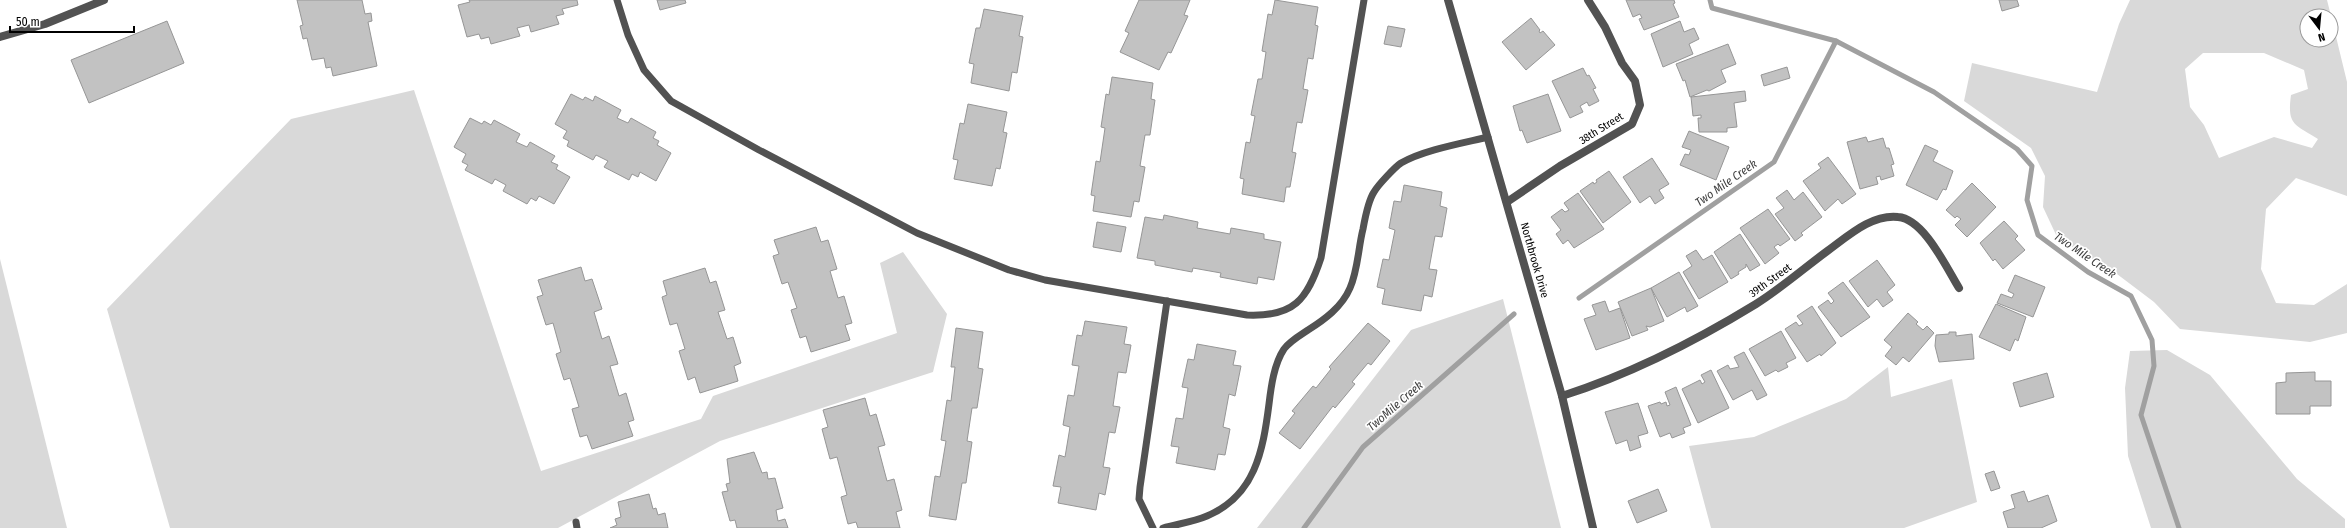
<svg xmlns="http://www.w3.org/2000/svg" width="2347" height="528" font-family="'Fira Sans Condensed',sans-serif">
	<rect width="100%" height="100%" fill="#fff"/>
	<g fill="#d9d9d9" fill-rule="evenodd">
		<path d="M2130 0H2327L2331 16H2307V40H2331V16L2347 82V196L2296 178 2266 209 2261 269 2276 303 2314 305 2347 284V333L2310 342 2180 329 2154 302 2113 271 2058 239 2043 207 2045 176 2031 148 1964 101 1972 63 2097 92 2119 24ZM2203 53H2264L2304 70 2308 89 2291 95C2287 125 2294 124 2318 139L2312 148 2274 137 2219 158 2204 125 2190 107 2185 69Z"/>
		<path d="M414 90 541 471 701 419 713 396 897 333 880 263 903 252 947 314 933 372 720 441 558 528H170L107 309 291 119Z"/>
		<path d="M0 259 67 528H0Z"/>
		<path d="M1503 299 1561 528H1257L1411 330Z"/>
		<path d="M2167 350 2210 375 2297 479 2345 519V528H2151L2128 456 2125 388 2130 351Z"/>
		<path d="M1888 367 1891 397 1952 379 1977 502 1904 528H1711L1689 446 1754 437 1846 399Z"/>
	</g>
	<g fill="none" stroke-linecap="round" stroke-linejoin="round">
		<g stroke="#a0a0a0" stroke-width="5">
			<path d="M1836 41 1934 92 2017 149 2032 166 2027 200 2038 235 2088 272 2131 296 2152 340 2154 366 2141 415 2179 528"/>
			<path d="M1579 298 1774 162 1836 41 1712 8 1710 0"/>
			<path d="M1304 528 1363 447 1514 314"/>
		</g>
	</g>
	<g fill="#c2c2c2" stroke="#969696">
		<path d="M297 0H362L365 14 371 13 372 21 368 22 377 66 333 76 331 67 326 68 324 58 312 60 307 38 303 39 300 26 303 25Z"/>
		<path d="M469 0H577L578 5 562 9 564 14 556 16 559 24 531 32 529 25 517 28 520 36 491 44 489 37 481 39 479 34 467 37 458 5 470 2Z"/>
		<path d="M657 0H685L686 3 660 10Z"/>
		<path d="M1139 0H1190L1184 15 1188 16 1171 53 1168 52 1159 70 1120 52 1129 33 1125 31Z"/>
		<path d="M1275 0 1318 7 1315 25 1318 26 1313 59 1308 58 1303 89 1308 90 1302 123 1297 122 1292 152 1296 153 1290 187H1286L1284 202 1242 194 1244 179 1240 178 1246 142 1250 143 1255 116 1251 115 1258 79H1262L1266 52 1262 51 1268 14 1272 15Z"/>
		<path d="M1626 0H1674L1675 3 1673 4 1679 17 1644 30 1639 19 1642 18 1640 14 1633 17Z"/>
		<path d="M1999 0H2017L2019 6 2002 11Z"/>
		<path d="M984 9 1023 16 1019 36 1023 37 1017 73 1012 72 1009 91 971 83 974 64 969 63 976 28H980Z"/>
		<path d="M1531 18 1540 30 1539 31 1540 33 1543 31 1555 45 1526 70 1502 42Z"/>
		<path d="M167 21 184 63 89 103 71 60Z"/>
		<path d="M1680 21 1684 32 1694 28 1699 39 1689 44 1693 54 1663 67 1651 34Z"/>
		<path d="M1388 26 1405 29 1401 47 1384 44Z"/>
		<path d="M1728 44 1736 64 1721 70 1726 82 1709 91 1707 90 1690 97 1685 80 1683 81 1676 64Z"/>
		<path d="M1787 67 1790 78 1764 86 1761 75Z"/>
		<path d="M1583 68 1587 76 1589 75 1596 88 1593 89 1599 101 1589 106 1587 102 1580 106 1583 112 1570 118 1552 81Z"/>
		<path d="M1112 77 1153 83 1151 99 1155 100 1150 135H1145L1140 166 1145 167 1139 202 1134 201 1131 217 1093 211 1095 196 1091 195 1096 161 1100 162 1105 128 1101 127 1106 94 1109 95Z"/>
		<path d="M1745 91 1746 101 1734 103 1737 127 1727 128V132H1699L1698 118H1701V115L1693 116 1691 97Z"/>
		<path d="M571 94 583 100 585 97 593 101 595 96 621 110 617 118 628 123 631 118 656 132 653 138 659 141 657 145 671 153 656 181 640 172 638 177 632 174 629 180 604 167 608 161 596 155 593 160 567 146 569 141 563 138 567 131 555 124Z"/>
		<path d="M1548 94 1561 131 1527 143 1522 130 1520 131 1513 106Z"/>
		<path d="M968 104 1007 112 1003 132 1007 133 1000 169 996 168 992 186 954 179 958 160 953 159 960 123 964 124Z"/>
		<path d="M470 118 482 124 484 121 491 125 494 120 520 134 516 142 527 147 530 142 555 156 551 162 558 165 556 169 570 177 554 204 539 196 536 201 531 198 527 204 503 191 506 185 495 179 492 184 465 170 468 165 462 162 466 154 454 147Z"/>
		<path d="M1689 131 1729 147 1716 180 1680 165 1685 154 1689 155 1691 150 1682 147Z"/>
		<path d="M1866 137 1868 142 1883 138 1886 148H1889L1894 164 1891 165 1894 176 1881 180 1880 176 1876 177 1878 184 1860 189 1847 142Z"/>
		<path d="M1925 145 1938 151 1933 161 1953 171 1946 190 1943 189 1937 200 1906 185Z"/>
		<path d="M1828 157 1856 194 1842 204 1838 199 1825 211 1803 181 1821 168 1818 164Z"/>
		<path d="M1652 158 1669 184 1659 190 1664 198 1655 204 1650 196 1640 203 1623 177Z"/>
		<path d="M1609 171 1631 202 1603 223 1580 191 1593 182 1594 184 1597 182 1596 180Z"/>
		<path d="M1972 183 1996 207 1967 237 1955 225 1961 219 1957 216 1955 218 1946 210Z"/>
		<path d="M1404 185 1442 192 1440 206 1447 208 1442 237 1435 236 1429 269 1437 270 1432 297 1424 295 1421 311 1382 304 1385 289 1377 287 1383 259 1389 260 1395 230 1389 228 1394 201 1401 202Z"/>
		<path d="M1787 190 1794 200 1803 192 1822 217 1801 233 1803 235 1795 241 1775 214 1784 208 1776 198Z"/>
		<path d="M1578 193 1604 229 1574 248 1568 240 1563 244 1556 234 1561 230 1551 217 1562 209 1565 212 1569 210 1564 203Z"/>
		<path d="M1768 209 1790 239 1780 246 1778 244 1774 247 1779 253 1765 264 1740 228Z"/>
		<path d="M1164 215 1198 222 1197 228 1230 234 1231 228 1264 234V239L1281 242 1274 280 1258 277 1257 284 1220 277 1221 273 1193 268 1192 272 1155 265V261L1137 258 1145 217 1163 220Z"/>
		<path d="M2004 221 2018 236 2015 239 2025 250 2003 269 1995 259 1993 261 1980 243Z"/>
		<path d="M1097 222 1126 227 1121 252 1093 247Z"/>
		<path d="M816 227 821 242 828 240 837 269 830 271 838 298 844 296 852 323 845 325 850 340 811 352 806 336 800 338 791 310 797 308 788 282 782 284 773 256 779 254 774 240Z"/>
		<path d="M1740 234 1760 265 1750 271 1746 264V267L1738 272 1739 274 1731 279 1714 252Z"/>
		<path d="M1696 250 1703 260 1712 255 1728 282 1699 299 1683 272 1692 266 1686 256Z"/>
		<path d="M1877 260 1895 285 1887 292 1893 300 1883 307 1877 299 1868 307 1849 281Z"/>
		<path d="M581 267 585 281 592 279 602 309 594 312 602 339 609 336 618 364 610 366 619 396 626 393 634 420 628 422 633 436 592 449 587 435 580 437 572 409 579 407 570 378 564 380 556 354 561 352 553 323 546 325 537 297 543 295 538 280Z"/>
		<path d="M705 268 710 283 716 281 725 310 718 312 727 339 733 337 741 363 734 366 738 381 700 393 695 377 688 380 679 351 685 349 677 323 670 325 662 297 667 295 663 281Z"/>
		<path d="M1679 272 1698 306 1687 312 1685 307 1667 317 1651 288Z"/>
		<path d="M2015 275 2045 287 2033 317 1997 303 2001 294 2012 298 2014 294 2008 291Z"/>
		<path d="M1843 282 1870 317 1841 337 1818 307 1828 300 1831 304 1834 301 1828 293Z"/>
		<path d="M1651 288 1664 321 1650 327 1646 326 1648 330 1632 336 1618 302Z"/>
		<path d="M1605 301 1609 312 1620 308 1630 338 1596 350 1584 319 1596 315 1592 305Z"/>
		<path d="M1996 304 2026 317 2018 341 2015 339 2010 351 1979 337Z"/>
		<path d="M1812 306 1836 343 1821 356 1820 354 1807 362 1785 329 1796 322 1799 326 1803 324 1797 316Z"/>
		<path d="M1908 313 1918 322 1916 324 1923 330 1927 326 1934 333 1909 362 1903 357 1896 365 1885 356 1892 347 1884 340Z"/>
		<path d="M1085 321 1127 327 1124 344 1131 345 1126 373 1118 372 1113 406 1120 407 1115 433 1109 432 1103 467 1110 468 1105 495 1099 493 1096 510 1058 503 1061 487 1053 486 1059 455 1065 457 1070 427 1063 425 1068 395 1074 396 1079 366 1072 365 1077 335 1082 336Z"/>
		<path d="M1368 323 1390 341 1371 365 1368 363 1352 382 1355 384 1335 408 1333 406 1300 449 1279 433 1295 413 1292 411 1313 386 1316 388 1331 369 1329 367Z"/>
		<path d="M956 328 983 332 978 368 983 369 977 408H972L967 441 972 442 966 483H962L956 520 929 516 935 476 940 477 946 441 941 440 947 400 951 401 955 367H951Z"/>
		<path d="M1781 331 1796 358 1786 363 1788 367 1778 372 1776 370 1765 376 1749 349Z"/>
		<path d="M1949 332H1956V336L1972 334 1974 359 1939 362 1935 346 1936 335 1949 334Z"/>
		<path d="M1197 344 1236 351 1233 365 1241 366 1235 396 1229 394 1223 427 1230 429 1225 455 1218 454 1215 470 1176 463 1179 447 1171 446 1176 418 1183 419 1188 388 1182 387 1188 359 1194 360Z"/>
		<path d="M1744 352 1767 395 1757 400 1752 390 1733 400 1717 371 1728 365 1730 369 1739 367 1734 357Z"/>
		<path d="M1711 370 1729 408 1698 423 1682 389 1700 380 1702 384 1705 382 1701 375Z"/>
		<path d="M2315 372V381H2331V406H2310V414H2276V383L2286 382V373Z"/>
		<path d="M2047 373 2054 397 2020 407 2013 383Z"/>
		<path d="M1676 387 1691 425 1683 428 1685 433 1672 438 1670 433 1660 437 1648 406 1660 402 1661 404 1666 402 1667 406 1670 405 1665 392Z"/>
		<path d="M865 398 870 416 876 414 885 445 878 447 887 481 894 479 902 510 896 512 900 528H858L856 522 848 524 841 497 847 495 837 457 830 459 822 429 828 427 823 410Z"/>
		<path d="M1638 403 1648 433 1638 436 1641 447 1630 451 1627 440 1616 444 1605 412Z"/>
		<path d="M754 452 762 473 767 472 768 479 775 478 783 508 776 510 778 521 785 519 788 528H737L735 520 730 521 722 492 728 491 726 484 730 483 727 459Z"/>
		<path d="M1994 471 2000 488 1991 491 1985 474Z"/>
		<path d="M1658 489 1667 511 1637 523 1628 501Z"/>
		<path d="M2024 491 2028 502 2048 495 2057 521 2041 528H2008L2003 512 2015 508 2011 495Z"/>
		<path d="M649 494 653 509 656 508 658 515 665 513 668 528H610L617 525 615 519 621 517 618 502Z"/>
	</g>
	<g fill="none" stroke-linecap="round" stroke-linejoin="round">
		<g stroke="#525252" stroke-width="7">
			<path d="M617 0 628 35 644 70 671 101 759 150 917 233 1009 270 1045 280 1247 315C1294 317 1307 300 1321 258L1364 0"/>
			<path d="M576 522 577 528"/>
			<path d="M1153 528 1139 499 1140 487 1167 301"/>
			<path d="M1163 528C1177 524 1193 522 1207 516 1255 496 1263 451 1269 404 1271 387 1274 364 1284 349 1290 341 1299 336 1308 330 1324 320 1342 307 1350 288 1358 270 1358 249 1363 229 1365 218 1368 201 1374 192 1378 185 1395 167 1401 163 1423 150 1463 143 1488 137"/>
		</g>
		<g stroke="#525252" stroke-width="8">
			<path d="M1448 0 1562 396 1593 528"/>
			<path d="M0 37 45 24 104 0"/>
			<path d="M1507 202 1560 166 1632 124 1640 105 1635 81 1622 63 1605 27 1588 0"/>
			<path d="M1562 396C1631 374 1694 342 1756 304 1780 289 1803 269 1826 252 1847 237 1871 214 1898 217 1924 219 1946 267 1959 288"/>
		</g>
	</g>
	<g text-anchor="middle" stroke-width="3.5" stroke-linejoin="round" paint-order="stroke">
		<g font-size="11" fill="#000" stroke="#fff">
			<text transform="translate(1601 128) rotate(-32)" y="4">38th Street</text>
			<text transform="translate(1535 260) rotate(74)" y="4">Northbrook Drive</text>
			<text transform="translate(1770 280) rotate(-36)" y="4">39th Street</text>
		</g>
		<g font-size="12" font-style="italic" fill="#414141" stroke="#fff">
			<text transform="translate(1726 183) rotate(-35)" y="4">Two Mile Creek</text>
			<text transform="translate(2085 255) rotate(34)" y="4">Two Mile Creek</text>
			<text transform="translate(1395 406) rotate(-41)" y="4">TwoMile Creek</text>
		</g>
	</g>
	<g transform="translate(2319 28) rotate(164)"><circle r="19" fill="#ffffff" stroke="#999999"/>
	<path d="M0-3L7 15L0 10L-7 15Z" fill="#000000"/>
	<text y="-6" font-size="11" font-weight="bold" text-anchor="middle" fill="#000000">N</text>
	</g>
	<path d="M10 26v6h124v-6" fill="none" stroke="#000000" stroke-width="2"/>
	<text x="16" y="26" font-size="12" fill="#000000" stroke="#ffffff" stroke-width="3" paint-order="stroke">50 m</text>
</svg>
